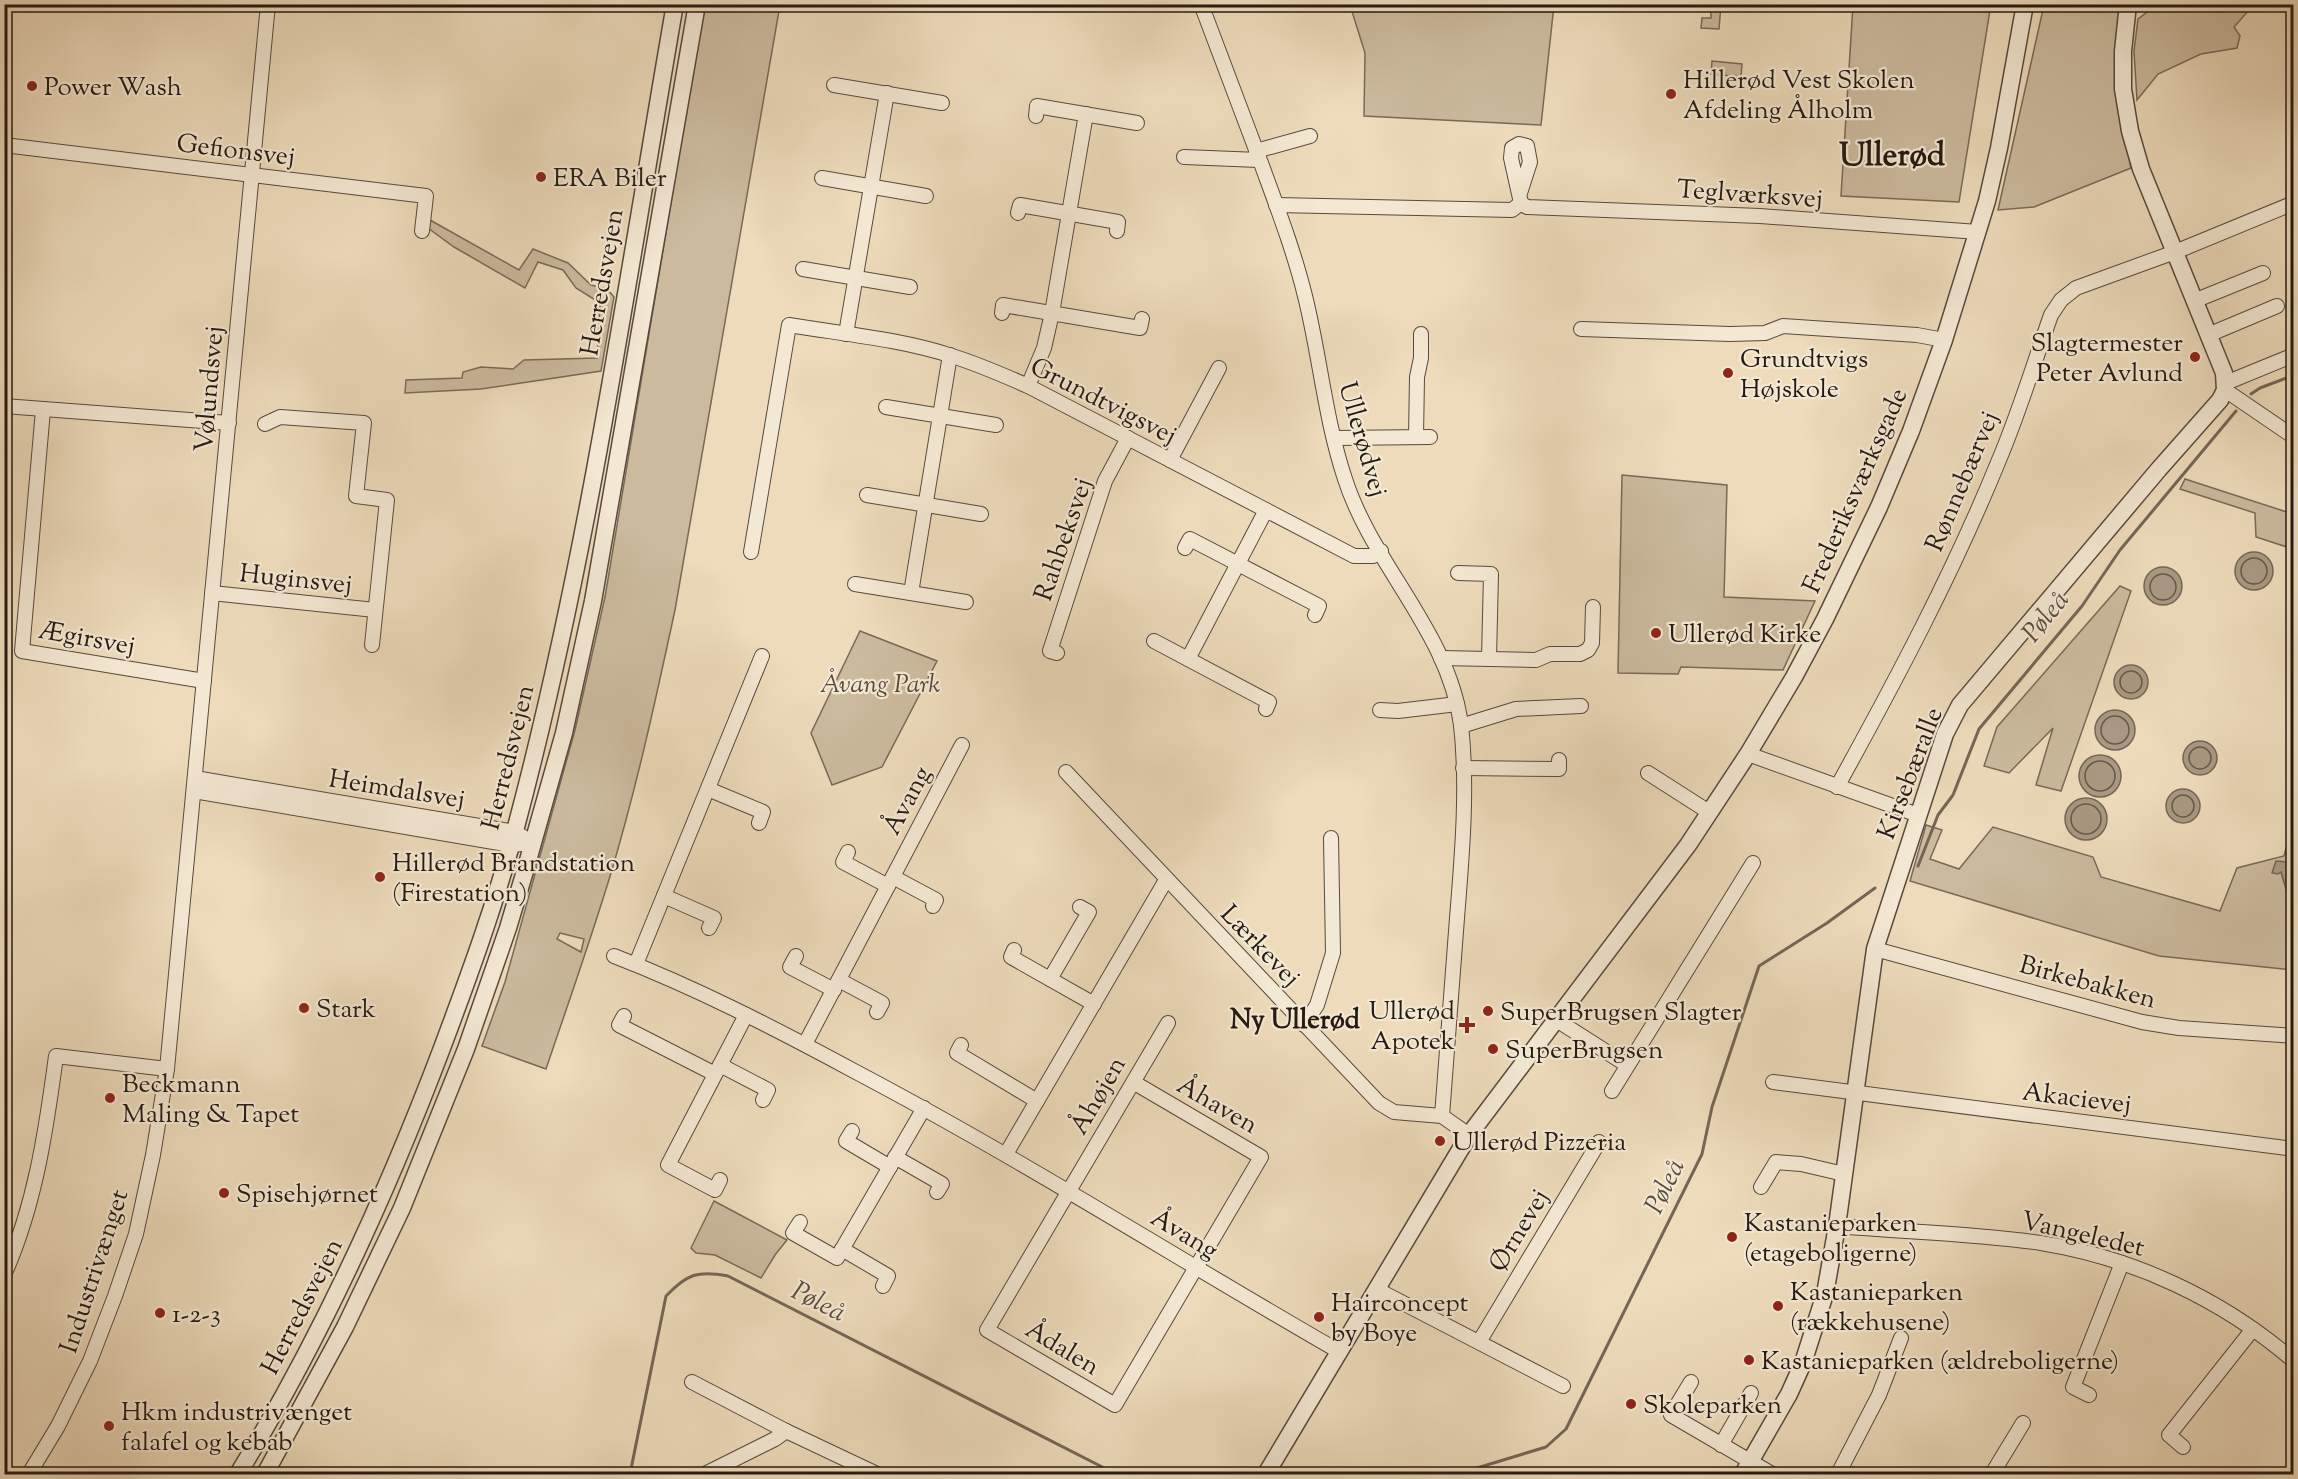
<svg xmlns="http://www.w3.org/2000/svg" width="2298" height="1479" font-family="'Sorts Mill Goudy',serif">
	<rect width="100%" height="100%" fill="#eddbbb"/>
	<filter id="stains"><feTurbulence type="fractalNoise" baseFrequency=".00333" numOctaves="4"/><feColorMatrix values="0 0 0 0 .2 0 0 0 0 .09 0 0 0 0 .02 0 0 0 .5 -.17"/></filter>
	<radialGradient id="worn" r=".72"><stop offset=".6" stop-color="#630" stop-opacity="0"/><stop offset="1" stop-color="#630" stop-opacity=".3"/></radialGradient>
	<g fill="#cbba9e" stroke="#786a58" stroke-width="1.5" fill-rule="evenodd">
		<path d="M1960 4 1990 10 1959 202 1841 196 1853 5Z"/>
		<path d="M704 5H780L675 610C656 698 637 786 611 873 591 939 568 1004 546 1069L482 1046 505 982 575 730 605 597ZM560 933 584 939 581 952 557 939Z"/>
		<path d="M1350 5H1554L1541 125 1364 116 1365 53Z"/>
		<path d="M1711 5H1721L1719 29 1701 28 1702 18H1711Z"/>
		<path d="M2044 5 2120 6 2121 120 2131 168 2034 207 1998 210Z"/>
		<path d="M2173 5 2249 10 2234 27 2240 36 2237 48 2201 54 2158 74 2137 100 2134 51 2138 19 2150 10Z"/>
		<path d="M1712 61 1742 64 1741 77 1711 74Z"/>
		<path d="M430 220 519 270 533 249 568 263 591 285 607 289 614 297 601 371 481 389 405 393 406 380 462 378 463 372 481 367 513 369 524 360 597 358 600 303 576 288 563 270 538 262 525 288 454 247 428 228Z"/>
		<path d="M1622 475 1727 485 1724 597 1815 601 1783 670 1681 667 1678 674 1618 673Z"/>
		<path d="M2185 479 2293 514V549L2256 537 2255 513 2180 489Z"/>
		<path d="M2120 586 2131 591 2061 791 2036 785 2053 728 2009 773 1984 766 1997 727Z"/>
		<path d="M860 631 937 661 882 767 832 785 811 733Z"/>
		<path d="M2293 821V858L2281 872 2287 892 2293 897V970L2159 956 1910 881 1926 825 1942 830 1930 859 1959 869 1993 827 2093 857 2101 877 2220 911 2237 868 2284 856Z"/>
		<path d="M714 1201 787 1240 775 1255 761 1278 715 1255 696 1253 691 1248Z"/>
	</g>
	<g fill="#a99982" stroke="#746656" stroke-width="1.5">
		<circle cx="2254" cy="571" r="19"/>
		<circle cx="2163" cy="586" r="19"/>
		<circle cx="2131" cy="682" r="17"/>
		<circle cx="2115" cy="730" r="20"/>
		<circle cx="2200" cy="758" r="17"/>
		<circle cx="2100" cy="776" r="21"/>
		<circle cx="2183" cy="806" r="17"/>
		<circle cx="2086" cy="819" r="21"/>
		<path d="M2293 858V897L2287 892 2281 872 2278 874 2272 873 2276 861 2289 862Z"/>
	</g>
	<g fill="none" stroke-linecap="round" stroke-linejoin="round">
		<g stroke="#675a4a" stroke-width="1.5">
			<circle cx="2254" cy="571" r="13"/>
			<circle cx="2163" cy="587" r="13"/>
			<circle cx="2131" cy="682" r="11"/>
			<circle cx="2115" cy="730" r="14"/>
			<circle cx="2200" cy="758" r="11"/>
			<circle cx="2100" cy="776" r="15"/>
			<circle cx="2183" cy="806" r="11"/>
			<circle cx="2086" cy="819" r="15"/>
		</g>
		<g stroke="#746656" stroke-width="3">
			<path d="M2251 394 2260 388 2294 375"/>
			<path d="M1918 866 1938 815 1953 795 1979 729 2082 606 2120 550 2236 411"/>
			<path d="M630 1474 666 1296C687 1274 698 1270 728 1276L1116 1474"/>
			<path d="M1457 1474 1546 1447 1566 1429 1702 1154 1712 1107 1759 966 1827 923 1875 888"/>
		</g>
		<defs>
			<g id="minor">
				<path d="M1201 4C1221 57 1241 110 1261 163 1277 207 1294 251 1305 296 1320 356 1325 419 1345 479 1373 566 1449 632 1461 725 1468 787 1462 856 1457 918 1452 984 1447 1050 1442 1116"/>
				<path d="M834 85 942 103"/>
				<path d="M1036 116 1037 106 1137 123"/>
				<path d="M4 145 426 196 422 231"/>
				<path d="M1256 151 1310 136"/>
				<path d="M1184 157 1259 160"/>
				<path d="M822 178 926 196"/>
				<path d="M1520 193 1530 162 1527 146 1519 144 1512 148 1511 158 1521 203 1527 207 1760 216 1978 232"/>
				<path d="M1276 205 1512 210 1521 203"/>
				<path d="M1018 213 1020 205 1118 222 1117 231"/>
				<path d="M803 269 910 287"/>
				<path d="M2194 301 2263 273"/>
				<path d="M1002 313 1003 305 1140 328 1142 319"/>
				<path d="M1581 329 1730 334 1765 333 1783 326 1917 335 1944 340"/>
				<path d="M846 334 887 93"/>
				<path d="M2208 335 2277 306"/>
				<path d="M2226 381 2233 380 2294 355"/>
				<path d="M1028 386 1044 348 1052 313 1086 114"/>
				<path d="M2225 390 2294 437"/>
				<path d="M4 406 229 423"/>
				<path d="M886 407 996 425"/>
				<path d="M43 410 22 651 204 681"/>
				<path d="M265 424 280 417 364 423 356 496 387 500 372 645"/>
				<path d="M1416 437 1417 377 1421 358V334"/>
				<path d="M1334 438 1430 437"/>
				<path d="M1170 460 1219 368"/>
				<path d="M867 495 981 514"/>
				<path d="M1185 548 1190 539 1319 606 1315 615"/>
				<path d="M751 552 789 325C843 334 900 339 952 356 978 364 1003 375 1028 386L1354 556H1373L1381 551"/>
				<path d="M1458 573 1491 574 1489 659"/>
				<path d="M855 584 966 602"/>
				<path d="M212 593 375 610"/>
				<path d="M911 593 950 355"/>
				<path d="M1154 641 1269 702 1266 709"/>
				<path d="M1057 653 1050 651 1105 481 1128 438"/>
				<path d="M1441 658 1536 660 1550 654H1580L1588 650 1592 643 1593 607"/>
				<path d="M1188 659 1266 510"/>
				<path d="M1380 710 1398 711 1457 704"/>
				<path d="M1461 726 1516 709 1581 706"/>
				<path d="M1748 754 1918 815"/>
				<path d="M1463 768 1559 769V760"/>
				<path d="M1066 772 1379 1103 1394 1112 1442 1116 1469 1135"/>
				<path d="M1648 773 1709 812"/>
				<path d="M195 778 515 832 533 843"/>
				<path d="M1837 787C1896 680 1953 573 1999 460 2019 413 2034 363 2051 315L2061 300 2076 288 2175 252 2294 203"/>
				<path d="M708 789 763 812 759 823"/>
				<path d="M194 791 511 845 522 844"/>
				<path d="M848 852 843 862 888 886"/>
				<path d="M893 877 936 900 933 906"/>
				<path d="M664 896 714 918 709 928"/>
				<path d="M1875 949 2142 1022 2179 1028 2294 1036"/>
				<path d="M1014 950 1011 957 1094 1004"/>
				<path d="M614 956C697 988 778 1030 856 1072 1021 1159 1178 1259 1340 1352"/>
				<path d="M796 956 790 967 834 990"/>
				<path d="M636 964 762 656"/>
				<path d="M1050 979 1089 912 1080 907"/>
				<path d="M839 980 882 1003 877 1012"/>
				<path d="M624 1016 619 1025 715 1074"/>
				<path d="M1555 1019 1627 1065"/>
				<path d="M1304 1025 1317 1005 1333 953 1331 838"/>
				<path d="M805 1044 962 745"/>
				<path d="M961 1045 957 1053 1037 1101"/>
				<path d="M720 1065 768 1090 763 1100"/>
				<path d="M1133 1082 1261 1157 1115 1405 987 1330 1168 1023"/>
				<path d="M1773 1082 2294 1149"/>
				<path d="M1612 1091 1753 863"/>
				<path d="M852 1131 846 1141 890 1167"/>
				<path d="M1006 1154 1166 880"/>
				<path d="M895 1157 942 1184 937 1192"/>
				<path d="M720 1180 715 1190 668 1165 746 1015"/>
				<path d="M1761 1187 1776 1162 1801 1164 1844 1174"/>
				<path d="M800 1222 793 1233 837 1258 924 1108"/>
				<path d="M1837 1226C1905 1232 1974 1233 2041 1243 2134 1258 2222 1299 2294 1361"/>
				<path d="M842 1249 888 1276 883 1286"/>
				<path d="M4 1275C35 1206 46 1131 56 1056L167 1069"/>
				<path d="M1376 1289 1563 1386"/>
				<path d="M1479 1342 1599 1142"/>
				<path d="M692 1382 786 1431 877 1474"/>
				<path d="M1691 1382 1671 1415 1772 1474"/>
				<path d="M2089 1395 2073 1387 2122 1263"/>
				<path d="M1721 1445 1751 1393"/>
				<path d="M2183 1447 2169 1435 2253 1329"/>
				<path d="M29 1474 58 1426 90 1361 115 1296 136 1234 153 1155 167 1069 268 4"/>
				<path d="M705 1474 775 1439 786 1431"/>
				<path d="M1838 1474 1879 1395 1901 1338"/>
				<path d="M1992 1474 2023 1423"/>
			</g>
			<g id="tertiary">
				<path d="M238 1474C320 1340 386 1196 442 1048 469 976 496 902 516 827 588 557 627 280 675 4"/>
				<path d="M265 1474 345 1327 402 1208 466 1049 508 928 525 871 564 733 593 601 697 4"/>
				<path d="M1266 1474 1469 1135 1688 845 1748 754 1794 677 1825 619 1879 507 1911 431 1944 340 1987 201 1999 148 2025 4"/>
				<path d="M1743 1474 1789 1394 1803 1363 1825 1294 1837 1226 1875 949 1945 734 1960 705 2159 469 2220 400 2225 390 2224 373 2141 169 2130 131 2123 89V51L2128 4"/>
			</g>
		</defs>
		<use href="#minor" stroke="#574a3d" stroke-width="16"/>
		<use href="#tertiary" stroke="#574a3d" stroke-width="19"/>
		<use href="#minor" stroke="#f3e8d3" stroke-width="14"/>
		<use href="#tertiary" stroke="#f3e8d3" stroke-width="16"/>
	</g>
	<g fill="#8f2418" stroke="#f3e8d3" stroke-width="2">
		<circle cx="32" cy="86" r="6"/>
		<circle cx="1671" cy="94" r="6"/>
		<circle cx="541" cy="177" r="6"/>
		<circle cx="2195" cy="357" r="6"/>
		<circle cx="1728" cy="373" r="6"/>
		<circle cx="1656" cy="633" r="6"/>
		<circle cx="380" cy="877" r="6"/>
		<circle cx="304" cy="1008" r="6"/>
		<circle cx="1488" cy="1011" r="6"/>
		<path d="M1464 1016h6v6h6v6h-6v6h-6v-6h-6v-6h6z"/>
		<circle cx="1493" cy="1049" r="6"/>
		<circle cx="110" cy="1098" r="6"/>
		<circle cx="1440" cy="1141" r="6"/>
		<circle cx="224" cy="1193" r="6"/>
		<circle cx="1732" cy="1237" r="6"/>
		<circle cx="1778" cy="1306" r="6"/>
		<circle cx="160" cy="1313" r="6"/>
		<circle cx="1319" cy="1317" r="6"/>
		<circle cx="1749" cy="1360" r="6"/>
		<circle cx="1631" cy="1404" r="6"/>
		<circle cx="109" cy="1426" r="6"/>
	</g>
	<g text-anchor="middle" stroke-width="4.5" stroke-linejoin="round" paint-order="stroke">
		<g font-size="26" fill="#251a13" stroke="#f3e8d3" text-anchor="start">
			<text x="1683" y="88">Hillerød Vest Skolen<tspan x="1683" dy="30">Afdeling Ålholm</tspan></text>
			<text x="44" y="95">Power Wash</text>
			<text x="553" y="186">ERA Biler</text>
			<text x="2183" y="351" text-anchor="end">Slagtermester<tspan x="2183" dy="30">Peter Avlund</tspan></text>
			<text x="1740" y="367">Grundtvigs<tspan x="1740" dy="30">Højskole</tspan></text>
			<text x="1668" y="642">Ullerød Kirke</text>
			<text x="392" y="871">Hillerød Brandstation<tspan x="392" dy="30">(Firestation)</tspan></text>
			<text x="316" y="1017">Stark</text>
			<text x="1455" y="1019" text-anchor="end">Ullerød<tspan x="1455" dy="30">Apotek</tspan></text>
			<text x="1500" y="1020">SuperBrugsen Slagter</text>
			<text x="1505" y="1058">SuperBrugsen</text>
			<text x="122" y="1092">Beckmann<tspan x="122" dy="30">Maling &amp; Tapet</tspan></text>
			<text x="1452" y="1150">Ullerød Pizzeria</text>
			<text x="236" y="1202">Spisehjørnet</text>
			<text x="1744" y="1231">Kastanieparken<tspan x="1744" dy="30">(etageboligerne)</tspan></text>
			<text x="1790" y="1300">Kastanieparken<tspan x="1790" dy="30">(rækkehusene)</tspan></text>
			<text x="1331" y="1311">Hairconcept<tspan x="1331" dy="30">by Boye</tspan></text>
			<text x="172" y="1322">1-2-3</text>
			<text x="1761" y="1369">Kastanieparken (ældreboligerne)</text>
			<text x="1643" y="1413">Skoleparken</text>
			<text x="121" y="1420">Hkm industrivænget<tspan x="121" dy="30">falafel og kebab</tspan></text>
		</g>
		<g font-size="26" fill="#251a13" stroke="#f3e8d3">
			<text transform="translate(236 149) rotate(7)" y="9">Gefionsvej</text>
			<text transform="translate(1750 193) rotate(4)" y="9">Teglværksvej</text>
			<text transform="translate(601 282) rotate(-80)" y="9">Herredsvejen</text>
			<text transform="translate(208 389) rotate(-85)" y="9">Vølundsvej</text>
			<text transform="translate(1104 400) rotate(27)" y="9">Grundtvigsvej</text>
			<text transform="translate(1364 439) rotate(74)" y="9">Ullerødvej</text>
			<text transform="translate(1961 481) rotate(-67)" y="9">Rønnebærvej</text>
			<text transform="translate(1854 490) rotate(-66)" y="9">Frederiksværksgade</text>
			<text transform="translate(1062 539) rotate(-71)" y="9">Rahbeksvej</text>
			<text transform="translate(296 578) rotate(6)" y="9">Huginsvej</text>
			<text transform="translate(87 637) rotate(10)" y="9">Ægirsvej</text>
			<text transform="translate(507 757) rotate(-76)" y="9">Herredsvejen</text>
			<text transform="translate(1909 773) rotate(-69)" y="9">Kirsebæralle</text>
			<text transform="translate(397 788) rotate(9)" y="9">Heimdalsvej</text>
			<text transform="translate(906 800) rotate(-62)" y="9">Åvang</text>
			<text transform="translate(1261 945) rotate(46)" y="9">Lærkevej</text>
			<text transform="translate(2088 981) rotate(15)" y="9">Birkebakken</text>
			<text transform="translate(1097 1095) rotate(-60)" y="9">Åhøjen</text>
			<text transform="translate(2077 1097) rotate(7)" y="9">Akacievej</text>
			<text transform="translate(1218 1104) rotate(30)" y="9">Åhaven</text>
			<text transform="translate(1518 1230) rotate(-59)" y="9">Ørnevej</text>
			<text transform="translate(1185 1233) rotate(31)" y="9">Åvang</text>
			<text transform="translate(2083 1233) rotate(13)" y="9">Vangeledet</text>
			<text transform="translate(93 1271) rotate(-72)" y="9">Industrivænget</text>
			<text transform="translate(301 1306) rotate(-63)" y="9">Herredsvejen</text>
			<text transform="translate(1063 1347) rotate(31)" y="9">Ådalen</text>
		</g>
		<g font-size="26" font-style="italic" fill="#574a3d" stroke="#f3e8d3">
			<text x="880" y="692">Åvang Park</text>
		</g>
		<g font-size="27" font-style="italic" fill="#5a4d3f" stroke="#f3e8d3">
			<text transform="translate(2045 616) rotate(-51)" y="9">Pøleå</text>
			<text transform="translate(1664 1186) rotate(-64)" y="9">Pøleå</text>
			<text transform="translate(819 1301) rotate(27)" y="9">Pøleå</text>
		</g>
		<g font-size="27" font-weight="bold" fill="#251a13" stroke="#f3e8d3">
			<text x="1295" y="1028">Ny Ullerød</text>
		</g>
		<g font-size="32" font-weight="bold" fill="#251a13" stroke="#f3e8d3">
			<text x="1892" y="165">Ullerød</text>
		</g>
	</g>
	<rect width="2298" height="1479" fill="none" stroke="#eddbbb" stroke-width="24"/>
	<rect x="6" y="6" width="2286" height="1467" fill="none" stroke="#251a13" stroke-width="3"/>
	<rect x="12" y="12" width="2274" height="1455" fill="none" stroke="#251a13" stroke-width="1.5"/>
	<rect width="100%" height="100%" filter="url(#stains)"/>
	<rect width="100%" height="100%" fill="url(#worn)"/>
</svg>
